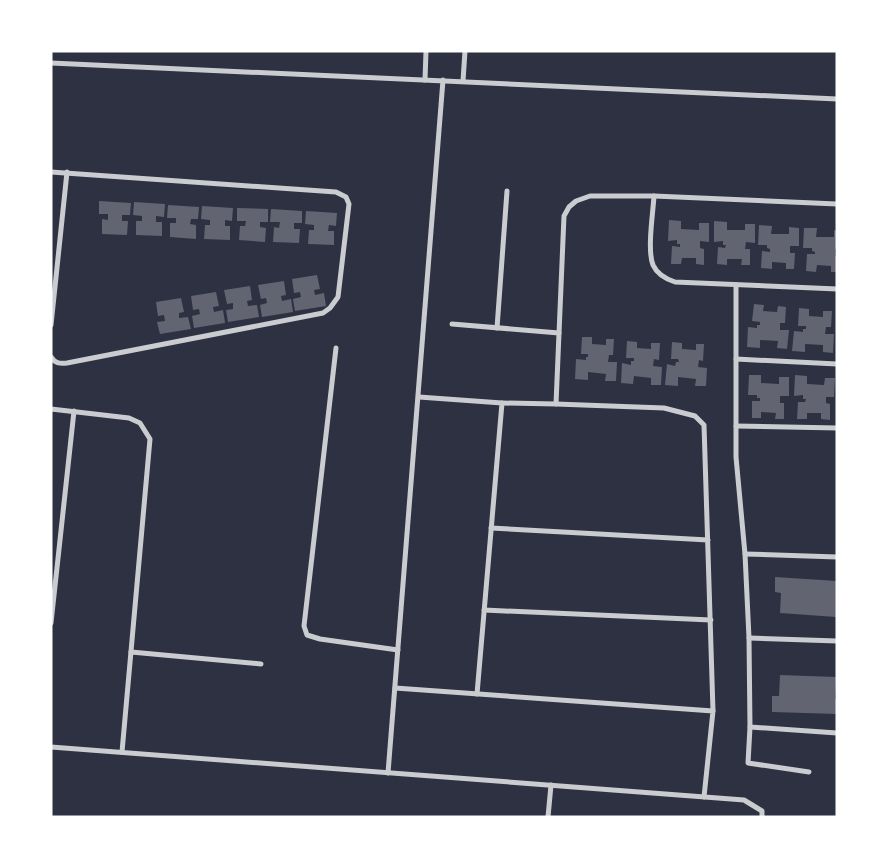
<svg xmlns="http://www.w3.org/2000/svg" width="888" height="868" font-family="'DM Sans',sans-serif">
	<rect width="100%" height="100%" fill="#2d3142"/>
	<g fill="#626471">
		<path d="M99 201 131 203 130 215H122V221H128L127 235 102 234V219L108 220V214H99Z"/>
		<path d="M134 202 165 204 164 217 156 216V222H162V236L136 235V221H142V216L133 215Z"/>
		<path d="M168 205 199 207 198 219H191L190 224 196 225V239L170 237V223H176V218H167Z"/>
		<path d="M202 206 233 208 232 221 225 220V226H230V240L204 239 205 225H210V220L201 219Z"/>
		<path d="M237 208 268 209V222H260V227L266 228 265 242 239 240 240 226H245L246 221H237Z"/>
		<path d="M271 209 302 211V223H294V229H300L299 243 273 242 274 227 279 228 280 222H270Z"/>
		<path d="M306 211 337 213 336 226 329 225 328 231H334V245L308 244 309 230H314V225L305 224Z"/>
		<path d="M669 220 681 221V229L699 230V223H709V242L700 241V248L704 249V265L696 264V258H682L681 264H671L672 246 680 247V244H677V240L668 241Z"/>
		<path d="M714 221 727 222V230H745V224H755V243L746 242 745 249H750V265H741L742 259H727V265L717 264 718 247 725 248 726 245H723V241L714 242Z"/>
		<path d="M759 225 772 226 771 234H789V227L799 228V246H790V253H795L794 269H786V263L772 262V269L761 268 762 251 770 252V249L767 248V245H758Z"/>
		<path d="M804 228H817L816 237H834V230L837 231V249H835V256H837V272H831V266L817 265 816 272 806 271 807 254H815V252L812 251V248H803Z"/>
		<path d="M317 275 320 289 314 290 315 295 324 293 326 306 295 311 293 299 301 297 300 292 294 293 292 279Z"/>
		<path d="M284 281 286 295 281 296 282 301 291 299 293 312 262 317 260 305 267 303 266 298 261 299 258 285Z"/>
		<path d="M250 286 252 300 247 301 248 306 257 305 259 317 228 322 226 310 233 309V303L227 304 224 290Z"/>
		<path d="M216 292 219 306 213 307 214 312 223 310 225 323 194 328 192 316 200 314 199 309 193 310 191 296Z"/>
		<path d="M181 298 184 312 179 313V318L188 317 191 329 160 334 157 322 165 321 164 315 158 316 156 302Z"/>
		<path d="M754 304 764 305 763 311 777 312 778 306 786 307 785 323H780V330H789L787 349 777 348 778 341 760 340V348L747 347 748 327 757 328V325H760V322L752 321Z"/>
		<path d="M799 308 809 309V316L823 317V311H832L831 327H826L825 334H834L833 353 823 352V345L805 344V352L792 351 794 331 803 332V329H806V326H798Z"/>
		<path d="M582 337H592V344L606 345V339H614L613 355H609L608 362H617L616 381H605L606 374 588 372V380L575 379 576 359 586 360V357H588V354H581Z"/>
		<path d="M627 341 637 342V348L651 349V343H660L659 360 654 359 653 366 662 367 661 385H651V378L634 376 633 384 621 383 622 363 631 365V361H634V358H626Z"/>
		<path d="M672 342 682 343V349L696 350V344H704L703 361 699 360 698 367 707 368 706 386H695L696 379 678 377V386L665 385 667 364 675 366 676 362H679L678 359H671Z"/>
		<path d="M749 375H761V383L779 384V377H789V396H780V403H784V419H775L776 413 761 412V418H752V401H760V398H757V395H748Z"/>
		<path d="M795 375 807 376V384L824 385 825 378H835L834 397H826V403L830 404V420L821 419V413H807V419H797L798 402H805L806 399H803V395L794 396Z"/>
		<path d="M775 577 837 581 836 617 780 613 781 593 775 592Z"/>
		<path d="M780 675 836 677 835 699H837V714L772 712V696H779Z"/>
	</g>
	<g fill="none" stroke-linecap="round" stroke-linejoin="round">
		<g stroke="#caccd0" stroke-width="5">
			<path d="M51 63 837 99"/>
			<path d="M425 80 426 51"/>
			<path d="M463 81 465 51"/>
			<path d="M51 172 336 192 346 197 349 204 338 297 330 308 323 313 67 363C59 364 55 363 51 357"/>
			<path d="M654 196C653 213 647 250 653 265 657 274 666 279 675 282L837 289"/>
			<path d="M736 285V457L745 554 749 638 750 727 837 733"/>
			<path d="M452 324 559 333"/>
			<path d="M51 325 67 172"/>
			<path d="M497 328 507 191"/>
			<path d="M336 348 304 626 307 635 320 639 398 650"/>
			<path d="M736 359 837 364"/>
			<path d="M419 397 502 403 477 694"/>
			<path d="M502 403 556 404 564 216 569 207 576 201 590 196H654L837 204"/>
			<path d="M556 404 664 408 695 416 704 425 713 711"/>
			<path d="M51 409 129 418 140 423 150 439 122 752"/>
			<path d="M736 426 837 428"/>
			<path d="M491 528 708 540"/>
			<path d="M745 554 837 557"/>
			<path d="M484 610 711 620"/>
			<path d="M51 623 74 411"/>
			<path d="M749 638 837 641"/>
			<path d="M131 652 261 664"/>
			<path d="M395 688 713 711 704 797"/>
			<path d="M750 727 748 763 809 772"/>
			<path d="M51 747 744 800 762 811V817"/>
			<path d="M388 773 443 80"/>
			<path d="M548 817 551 785"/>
		</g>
	</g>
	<rect width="888" height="868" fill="none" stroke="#ffffff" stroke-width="105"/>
</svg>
